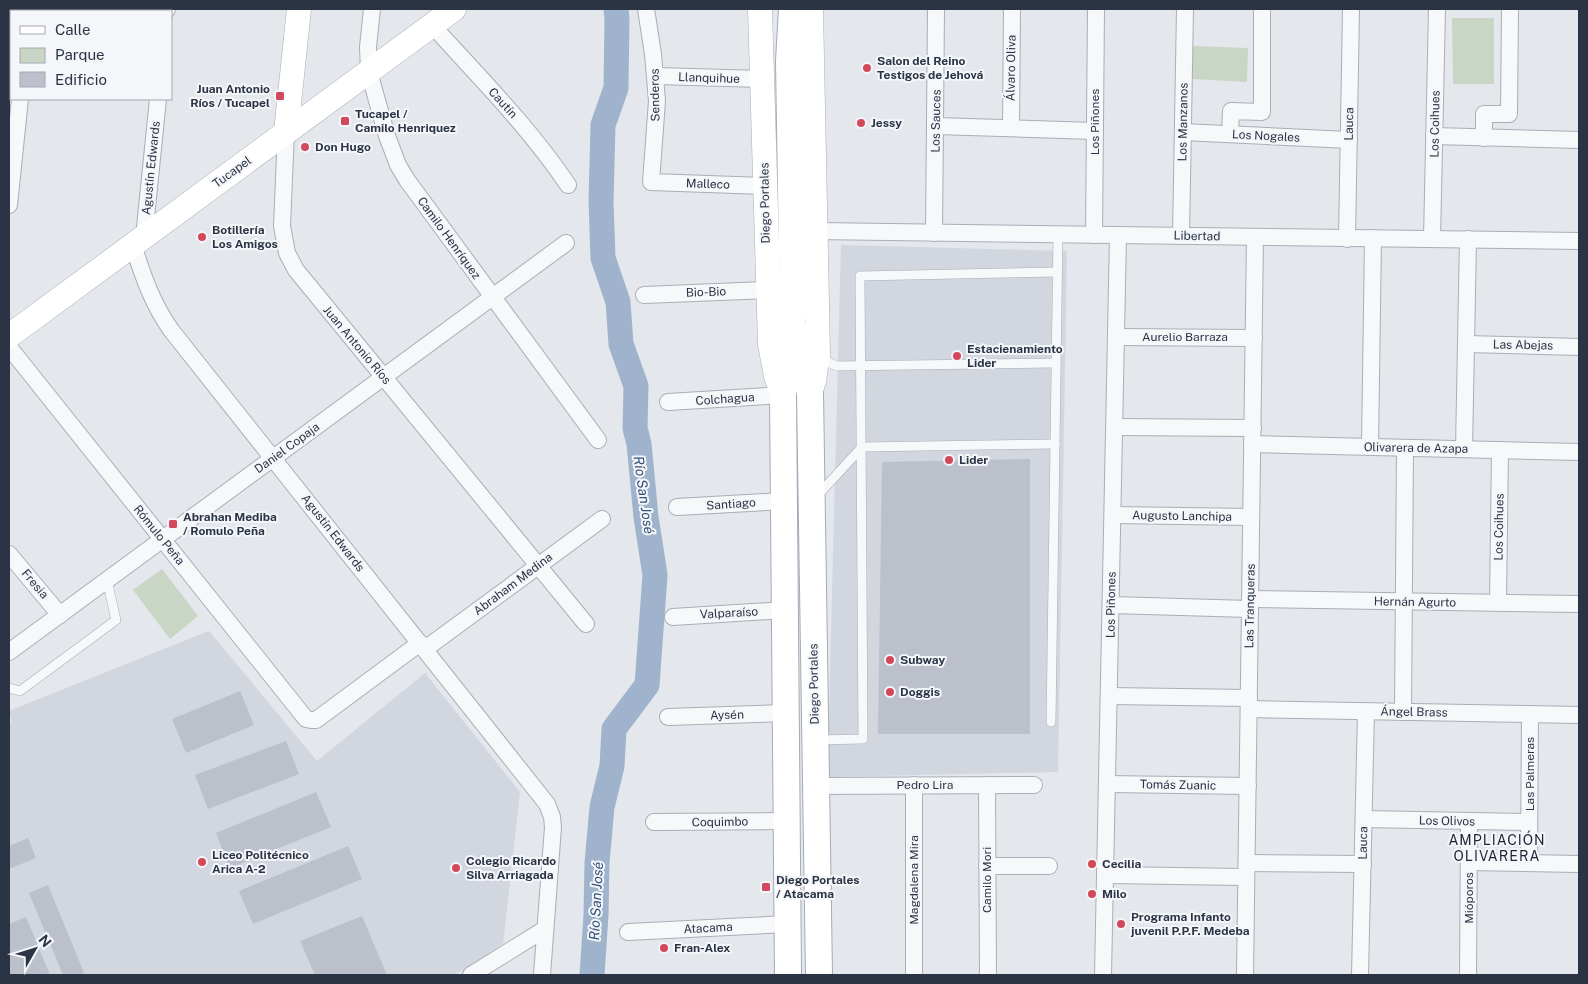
<svg xmlns="http://www.w3.org/2000/svg" width="1588" height="984" font-family="'Public Sans',sans-serif">
	<rect width="100%" height="100%" fill="#e4e7ec"/>
	<g fill="#d2d6de">
		<path d="M841 245 1067 251 1058 772 828 777 830 670Z"/>
		<path d="M209 631 317 761 425 673 520 792 503 944 454 975H9V723L12 722 9 711Z"/>
	</g>
	<g fill="#c9d6c5">
		<path d="M1452 18H1494V84H1453Z"/>
		<path d="M1193 46 1248 48 1247 82 1192 79Z"/>
		<path d="M162 569 198 616 170 639 133 590Z"/>
	</g>
	<g fill="none" stroke-linecap="round" stroke-linejoin="round">
		<path stroke="#9fb4cc" stroke-width="25" d="M592 975 596 915 597 863 602 807 612 766 614 729 647 685 655 575 646 517 639 444 635 428 636 386 621 344 618 302 603 258 601 201 603 125 616 88 617 19 616 9"/>
	</g>
	<g fill="#bbc0ca">
		<path d="M1030 459V734H878L882 462Z"/>
		<path d="M240 691 254 725 186 753 172 719Z"/>
		<path d="M286 741 299 774 208 809 195 775Z"/>
		<path d="M316 792 331 827 230 868 216 833Z"/>
		<path d="M28 838 36 858 9 869V846Z"/>
		<path d="M348 846 362 879 253 924 239 891Z"/>
		<path d="M48 885 84 973 78 975H63L29 893Z"/>
		<path d="M362 916 387 975H315L300 941Z"/>
		<path d="M26 917 50 975H9V924Z"/>
	</g>
	<g fill="none" stroke-linecap="round" stroke-linejoin="round">
		<defs>
			<g id="lane">
				<path d="M820 355 830 363 837 366 1056 363"/>
				<path d="M818 495 862 447 1055 444"/>
				<path d="M9 688 20 691 116 620 107 580"/>
				<path d="M1051 722 1058 234"/>
				<path d="M817 740 863 739 860 276 1057 272"/>
			</g>
			<g id="street">
				<path d="M372 9 368 47 369 72 387 136 398 165 407 180 598 440"/>
				<path d="M646 9 653 54 657 101 651 182 764 186"/>
				<path d="M28 11V9"/>
				<path d="M166 11 167 9"/>
				<path d="M432 25C479 77 529 127 568 185"/>
				<path d="M656 76 762 79"/>
				<path d="M936 126 1095 131"/>
				<path d="M1011 128 1012 9"/>
				<path d="M286 132 282 226 287 253 296 270 586 624"/>
				<path d="M1183 132 1349 140"/>
				<path d="M1230 134 1231 111 1262 112V9"/>
				<path d="M1434 136 1579 140"/>
				<path d="M1484 138V114H1509L1510 9"/>
				<path d="M9 205 20 99"/>
				<path d="M815 231 1579 241"/>
				<path d="M934 233 936 9"/>
				<path d="M1094 235 1096 9"/>
				<path d="M1181 236 1185 9"/>
				<path d="M144 237 158 99"/>
				<path d="M1347 239 1351 9"/>
				<path d="M1432 239 1437 9"/>
				<path d="M133 245C143 276 152 303 171 330L547 804 552 817 553 827 542 975"/>
				<path d="M644 295 767 290"/>
				<path d="M1116 337 1254 338"/>
				<path d="M1466 344 1579 347"/>
				<path d="M9 347 306 719 311 720H316L420 643"/>
				<path d="M668 402 783 395"/>
				<path d="M1115 427 1253 428"/>
				<path d="M1252 444 1579 452"/>
				<path d="M1370 447 1373 238"/>
				<path d="M1464 449 1468 239"/>
				<path d="M677 507 784 501"/>
				<path d="M1113 515 1251 517"/>
				<path d="M9 554 60 615"/>
				<path d="M1250 599 1579 604"/>
				<path d="M1498 603 1500 450"/>
				<path d="M1111 605 1250 609"/>
				<path d="M673 617 785 610"/>
				<path d="M425 649 602 519"/>
				<path d="M9 652 566 243"/>
				<path d="M1109 696 1249 698"/>
				<path d="M1249 709 1579 715"/>
				<path d="M1403 712 1405 448"/>
				<path d="M668 717 786 713"/>
				<path d="M1107 784 1248 786"/>
				<path d="M914 785V975"/>
				<path d="M987 785 988 975"/>
				<path d="M816 786 1034 785"/>
				<path d="M1364 819 1529 822"/>
				<path d="M654 822 786 821"/>
				<path d="M1469 862 1579 864"/>
				<path d="M1247 863 1363 864"/>
				<path d="M1529 863 1530 714"/>
				<path d="M987 866H1049"/>
				<path d="M1106 875 1246 877"/>
				<path d="M628 932 787 924"/>
				<path d="M471 975 545 929"/>
				<path d="M1103 975 1118 235"/>
				<path d="M1245 975 1255 237"/>
				<path d="M1360 975 1366 711"/>
				<path d="M1468 975 1469 821"/>
			</g>
			<g id="secondary">
				<path d="M760 9 770 344 776 376 783 395"/>
				<path d="M286 132 299 9"/>
				<path d="M9 336 454 9"/>
				<path d="M810 393 814 381 818 353 811 9"/>
			</g>
			<g id="primary">
				<path d="M797 333 810 393 819 975"/>
				<path d="M788 975 783 395 793 315 789 61 792 9"/>
			</g>
		</defs>
		<use href="#lane" stroke="#a9aeb7" stroke-width="10"/>
		<use href="#street" stroke="#a9aeb7" stroke-width="18"/>
		<use href="#secondary" stroke="#a9aeb7" stroke-width="25"/>
		<use href="#primary" stroke="#a3abb8" stroke-width="28"/>
		<use href="#lane" stroke="#f7f8fa" stroke-width="9"/>
		<use href="#street" stroke="#f7f8fa" stroke-width="16"/>
		<use href="#secondary" stroke="#fff" stroke-width="24"/>
		<use href="#primary" stroke="#fff" stroke-width="26"/>
	</g>
	<g fill="#d1495b" stroke="#f4f6f9" stroke-width="2">
		<circle cx="867" cy="68" r="5"/>
		<rect x="275" y="91" width="10" height="10" rx="2.5"/>
		<rect x="340" y="116" width="10" height="10" rx="2.5"/>
		<circle cx="861" cy="123" r="5"/>
		<circle cx="305" cy="147" r="5"/>
		<circle cx="202" cy="237" r="5"/>
		<circle cx="957" cy="356" r="5"/>
		<circle cx="949" cy="460" r="5"/>
		<rect x="168" y="519" width="10" height="10" rx="2.5"/>
		<circle cx="890" cy="660" r="5"/>
		<circle cx="890" cy="692" r="5"/>
		<circle cx="202" cy="862" r="5"/>
		<circle cx="1092" cy="864" r="5"/>
		<circle cx="456" cy="868" r="5"/>
		<rect x="761" y="882" width="10" height="10" rx="2.5"/>
		<circle cx="1092" cy="894" r="5"/>
		<circle cx="1121" cy="924" r="5"/>
		<circle cx="664" cy="948" r="5"/>
	</g>
	<g text-anchor="middle" stroke-width="4" stroke-linejoin="round" paint-order="stroke">
		<g font-size="12" font-weight="bold" fill="#2b3445" stroke="#f4f6f9" text-anchor="start">
			<text x="877" y="65">Salon del Reino<tspan x="877" dy="14">Testigos de Jehová</tspan></text>
			<text x="270" y="93" text-anchor="end">Juan Antonio<tspan x="270" dy="14">Ríos / Tucapel</tspan></text>
			<text x="355" y="118">Tucapel /<tspan x="355" dy="14">Camilo Henriquez</tspan></text>
			<text x="871" y="127">Jessy</text>
			<text x="315" y="151">Don Hugo</text>
			<text x="212" y="234">Botillería<tspan x="212" dy="14">Los Amigos</tspan></text>
			<text x="967" y="353">Estacienamiento<tspan x="967" dy="14">Lider</tspan></text>
			<text x="959" y="464">Lider</text>
			<text x="183" y="521">Abrahan Mediba<tspan x="183" dy="14">/ Romulo Peña</tspan></text>
			<text x="900" y="664">Subway</text>
			<text x="900" y="696">Doggis</text>
			<text x="212" y="859">Liceo Politécnico<tspan x="212" dy="14">Arica A-2</tspan></text>
			<text x="466" y="865">Colegio Ricardo<tspan x="466" dy="14">Silva Arriagada</tspan></text>
			<text x="1102" y="868">Cecilia</text>
			<text x="776" y="884">Diego Portales<tspan x="776" dy="14">/ Atacama</tspan></text>
			<text x="1102" y="898">Milo</text>
			<text x="1131" y="921">Programa Infanto<tspan x="1131" dy="14">juvenil P.P.F. Medeba</tspan></text>
			<text x="674" y="952">Fran-Alex</text>
		</g>
		<g font-size="12" fill="#2b3445" stroke="#f4f6f9">
			<text transform="translate(1011 68) rotate(-89)" y="4">Álvaro Oliva</text>
			<text transform="translate(709 78) rotate(2)" y="4">Llanquihue</text>
			<text transform="translate(655 95) rotate(-91)" y="4">Senderos</text>
			<text transform="translate(503 103) rotate(48)" y="4">Cautín</text>
			<text transform="translate(936 121) rotate(-89)" y="4">Los Sauces</text>
			<text transform="translate(1095 122) rotate(-90)" y="4">Los Piñones</text>
			<text transform="translate(1183 122) rotate(-89)" y="4">Los Manzanos</text>
			<text transform="translate(1349 124) rotate(-89)" y="4">Lauca</text>
			<text transform="translate(1435 124) rotate(-89)" y="4">Los Coihues</text>
			<text transform="translate(1266 136) rotate(3)" y="4">Los Nogales</text>
			<text transform="translate(151 168) rotate(-84)" y="4">Agustín Edwards</text>
			<text transform="translate(232 172) rotate(-36)" y="4">Tucapel</text>
			<text transform="translate(708 184) rotate(2)" y="4">Malleco</text>
			<text transform="translate(765 203) rotate(-91)" y="4">Diego Portales</text>
			<text transform="translate(1197 236) rotate(1)" y="4">Libertad</text>
			<text transform="translate(449 238) rotate(54)" y="4">Camilo Henríquez</text>
			<text transform="translate(706 292) rotate(-2)" y="4">Bio-Bio</text>
			<text x="1185" y="341">Aurelio Barraza</text>
			<text transform="translate(357 345) rotate(50)" y="4">Juan Antonio Ríos</text>
			<text transform="translate(1523 345) rotate(1)" y="4">Las Abejas</text>
			<text transform="translate(725 399) rotate(-4)" y="4">Colchagua</text>
			<text transform="translate(287 448) rotate(-36)" y="4">Daniel Copaja</text>
			<text transform="translate(1416 448) rotate(1)" y="4">Olivarera de Azapa</text>
			<text transform="translate(731 504) rotate(-4)" y="4">Santiago</text>
			<text transform="translate(1182 516) rotate(1)" y="4">Augusto Lanchipa</text>
			<text transform="translate(1499 527) rotate(-89)" y="4">Los Coihues</text>
			<text transform="translate(333 533) rotate(52)" y="4">Agustín Edwards</text>
			<text transform="translate(159 535) rotate(51)" y="4">Rómulo Peña</text>
			<text transform="translate(35 584) rotate(50)" y="4">Fresia</text>
			<text transform="translate(513 584) rotate(-37)" y="4">Abraham Medina</text>
			<text transform="translate(1415 602) rotate(1)" y="4">Hernán Agurto</text>
			<text transform="translate(1111 605) rotate(-89)" y="4">Los Piñones</text>
			<text transform="translate(1250 606) rotate(-89)" y="4">Las Tranqueras</text>
			<text transform="translate(729 613) rotate(-3)" y="4">Valparaíso</text>
			<text transform="translate(814 684) rotate(-91)" y="4">Diego Portales</text>
			<text transform="translate(1414 712) rotate(1)" y="4">Ángel Brass</text>
			<text transform="translate(727 715) rotate(-2)" y="4">Aysén</text>
			<text transform="translate(1530 774) rotate(-90)" y="4">Las Palmeras</text>
			<text x="925" y="789">Pedro Lira</text>
			<text transform="translate(1178 785) rotate(1)" y="4">Tomás Zuanic</text>
			<text transform="translate(1447 821) rotate(1)" y="4">Los Olivos</text>
			<text transform="translate(720 822) rotate(-1)" y="4">Coquimbo</text>
			<text transform="translate(1363 843) rotate(-89)" y="4">Lauca</text>
			<text transform="translate(914 880) rotate(-90)" y="4">Magdalena Mira</text>
			<text transform="translate(987 880) rotate(-90)" y="4">Camilo Mori</text>
			<text transform="translate(1469 898) rotate(-90)" y="4">Mióporos</text>
			<text transform="translate(708 928) rotate(-3)" y="4">Atacama</text>
		</g>
		<g font-size="14" font-style="italic" fill="#34527a" stroke="#f4f6f9">
			<text transform="translate(644 495) rotate(82)" y="5">Río San José</text>
			<text transform="translate(596 901) rotate(-87)" y="5">Río San José</text>
		</g>
		<g font-size="14" letter-spacing="1" fill="#1d2536" stroke="#f4f6f9">
			<text x="1497" y="845">AMPLIACIÓN<tspan x="1497" dy="16">OLIVARERA</tspan></text>
		</g>
	</g>
	<rect width="1588" height="984" fill="none" stroke="#2b3445" stroke-width="20"/>
	<rect x="10" y="10" width="162" height="90" fill="#f4f6f9" stroke="#a4a8b1"/>
	<rect x="20" y="26" width="25" height="8" fill="#ffffff" stroke="#a4a8b1"/>
	<text x="55" y="35" font-size="15" fill="#2b3445">Calle</text>
	<rect x="20" y="48" width="25" height="15" fill="#c9d6c5" stroke="#a4a8b1"/>
	<text x="55" y="60" font-size="15" fill="#2b3445">Parque</text>
	<rect x="20" y="72" width="25" height="15" fill="#bbc0ca" stroke="#a4a8b1"/>
	<text x="55" y="85" font-size="15" fill="#2b3445">Edificio</text>
	<g transform="translate(35 949) rotate(51)" stroke="#f4f6f9" stroke-width="4" paint-order="stroke">
	<path d="M0-4L9 19L0 12L-9 19Z" fill="#2b3445"/>
	<text y="-8" font-size="14" font-weight="bold" text-anchor="middle" fill="#2b3445">N</text>
	</g>
</svg>
